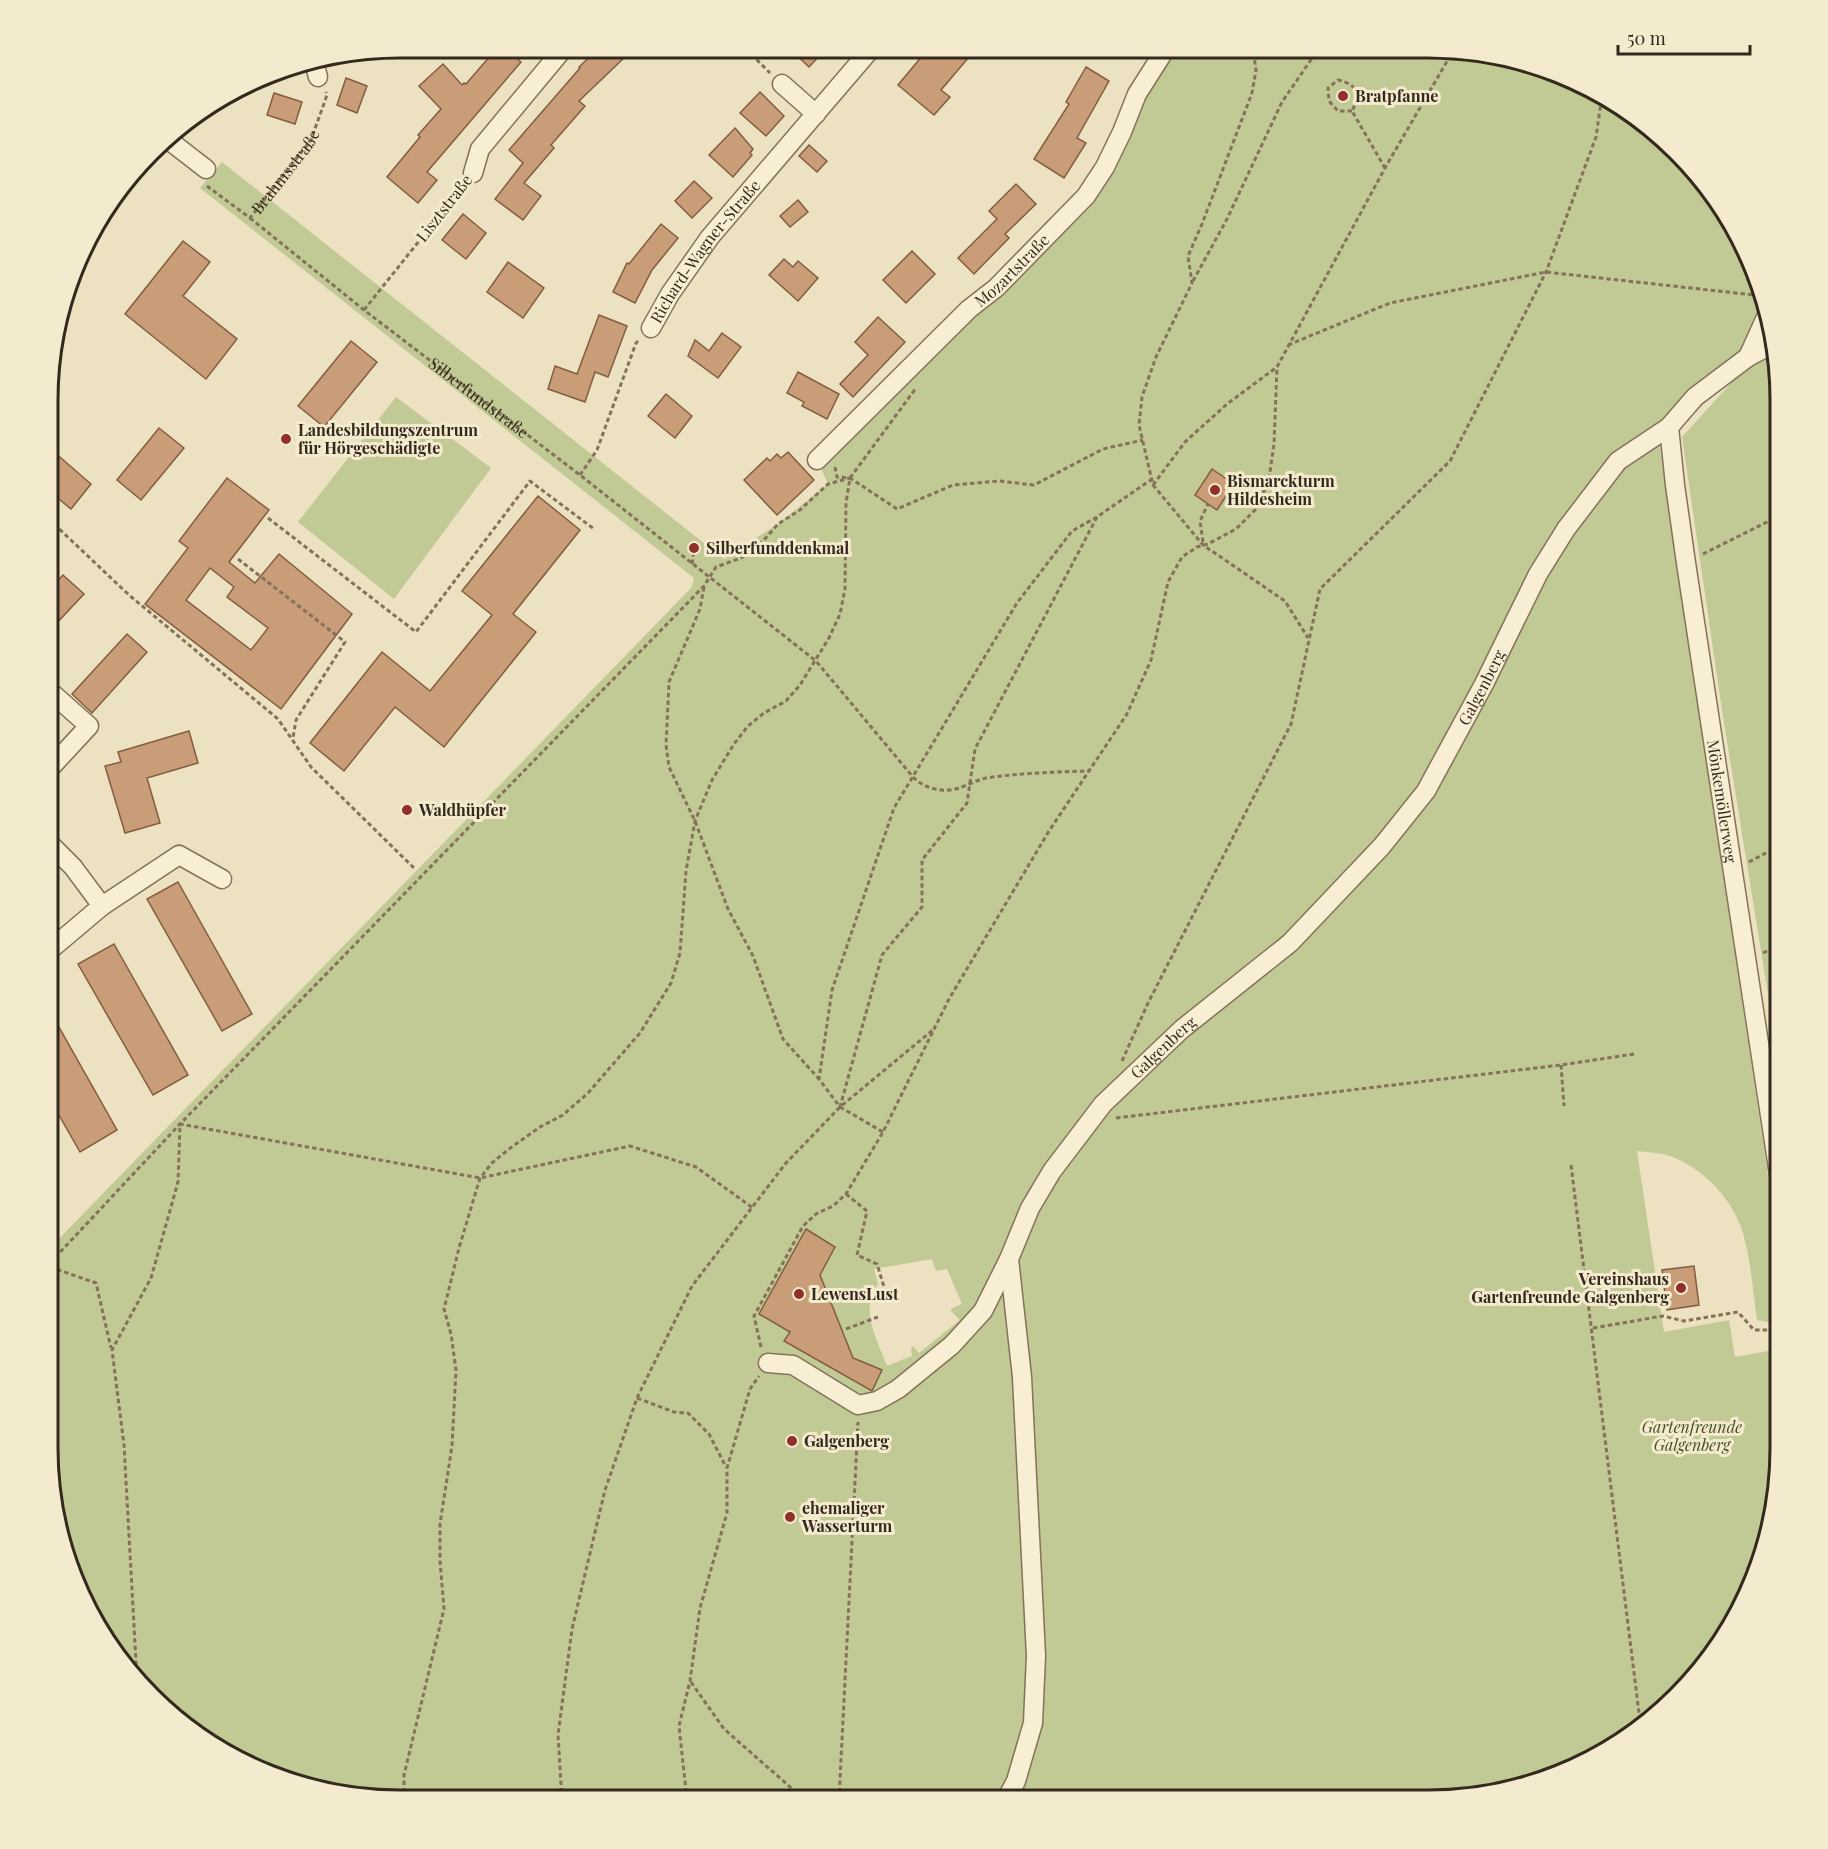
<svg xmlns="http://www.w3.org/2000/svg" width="1828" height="1849" font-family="'Playfair Display',serif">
	<rect width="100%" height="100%" fill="#ece1c0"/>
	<g fill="#c1c995" fill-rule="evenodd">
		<path d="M1165 50 1473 51 1603 95 1707 186 1761 287 1769 327 1657 426 1779 1250V1324L1757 1320C1753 1291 1751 1261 1743 1233 1733 1200 1705 1170 1673 1157 1663 1153 1647 1152 1637 1151L1664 1332 1729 1320 1735 1357 1779 1349V1471L1768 1540 1733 1624 1641 1728 1541 1782 1450 1800H378L244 1764 168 1714 121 1663 67 1562 49 1471 50 1248 692 587 694 578 200 188 222 162 724 559 779 523 828 484 817 460 1086 196ZM932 1259 936 1271 947 1269 962 1304 951 1309V1311L960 1320 919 1353 913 1346 911 1349 912 1356 887 1366C877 1340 859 1309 878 1284L874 1269Z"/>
		<path d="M1775 354 1779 378V1022L1773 1025 1722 710 1682 437 1742 371Z"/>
		<path d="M396 397 491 468 394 599 298 522Z"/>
	</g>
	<g fill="#c99d77" stroke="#835d3f" stroke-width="1.5" fill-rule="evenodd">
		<path d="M497 48H505L521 62 427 172 437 180 418 203 387 177 420 137 418 135 441 109 419 86 443 64 462 85 464 83 466 84Z"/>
		<path d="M598 49H617L625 57 579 101 585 106 551 145 554 148 524 183 541 196 523 220 495 199 523 163 509 150 580 68 579 67Z"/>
		<path d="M790 49H826L809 67Z"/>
		<path d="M928 49 975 50 941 90 950 97 934 115 898 85Z"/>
		<path d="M1086 67 1109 81 1077 138 1086 143 1064 178 1034 159 1069 104 1066 102Z"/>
		<path d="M346 78 367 86 357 113 337 105Z"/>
		<path d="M760 92 784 116 766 136 740 113Z"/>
		<path d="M274 93 302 102 295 124 267 115Z"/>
		<path d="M735 128 753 149 750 153 752 155 733 177 709 155Z"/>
		<path d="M809 145 827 161 817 172 799 156Z"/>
		<path d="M694 181 712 198 692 218 675 201Z"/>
		<path d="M1016 184 1036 204 1005 234 1009 238 974 274 958 258 997 219 989 211Z"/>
		<path d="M798 200 808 212 790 227 780 216Z"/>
		<path d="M463 214 486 233 466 259 442 240Z"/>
		<path d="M661 224 678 238 652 270 635 303 613 292 627 263 629 264Z"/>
		<path d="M183 241 210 262 183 296 237 339 206 379 125 314Z"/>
		<path d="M912 251 935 274 906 303 883 280Z"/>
		<path d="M784 259 793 267 798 261 818 278 798 301 769 275Z"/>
		<path d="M508 262 544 288 523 318 487 292Z"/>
		<path d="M599 315 627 326 608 377 595 372 585 402 548 389 555 366 577 374Z"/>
		<path d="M878 317 905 342 853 397 840 384 868 355 855 342Z"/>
		<path d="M722 333 741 347 718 378 688 356 695 340 709 351Z"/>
		<path d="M351 341 377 362 324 427 298 406Z"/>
		<path d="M798 372 839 394 827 419 802 406 804 402 787 393Z"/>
		<path d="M666 394 692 416 675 438 648 416Z"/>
		<path d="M159 428 184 448 141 500 117 480Z"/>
		<path d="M54 452 91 484 71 509 54 495Z"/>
		<path d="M788 452 814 480 777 515 744 480 767 458 770 461 777 454 781 458Z"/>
		<path d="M1212 469 1234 484 1217 510 1195 495Z"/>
		<path d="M227 478 269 510 229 562 255 583 279 554 352 614 281 709 145 604 188 548 179 541ZM210 568 234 587 227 597 268 628 251 650 186 600Z"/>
		<path d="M538 496 580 530 513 614 536 632 444 747 395 707 344 771 310 743 382 652 430 691 492 615 462 591Z"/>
		<path d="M63 575 84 594 53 627V586Z"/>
		<path d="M127 634 147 652 92 713 72 694Z"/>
		<path d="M189 731 198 763 147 778 160 823 125 833 105 766 121 762 118 752Z"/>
		<path d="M178 882 252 1014 222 1031 147 899Z"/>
		<path d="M114 944 188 1075 153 1095 78 964Z"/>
		<path d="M51 1013 117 1130 80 1152 51 1101Z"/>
		<path d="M806 1229 835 1247 820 1275 853 1358 882 1370 872 1391 784 1341 790 1332 759 1314Z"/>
		<path d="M1694 1266 1699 1305 1667 1310 1662 1270Z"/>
	</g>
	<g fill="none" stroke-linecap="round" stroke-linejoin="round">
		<defs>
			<g id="minor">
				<path d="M314 62 318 77"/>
				<path d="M782 84 816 114"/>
				<path d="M166 138 206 169"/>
				<path d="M473 173 480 149 564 48"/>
				<path id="s3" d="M651 328 670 294 710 237 871 49"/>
				<path d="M1748 357 1767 315"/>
				<path id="s4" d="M1669 427 1675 485 1686 563 1779 1175"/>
				<path id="s5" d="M817 460 969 309 996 288 1086 196 1105 167 1122 132 1137 94 1165 50"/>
				<path d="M52 766 89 726 53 694"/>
				<path d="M52 846 73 867 102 906"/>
				<path d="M51 949 102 906 179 855 222 879"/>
				<path id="s6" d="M768 1363 793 1365 858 1405 877 1401 898 1389 952 1345 983 1311 1009 1259 1030 1208 1052 1171 1103 1104 1182 1029 1290 943 1382 846 1426 791 1484 684 1538 574 1566 529 1618 461 1669 427 1695 397 1748 357 1773 344"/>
				<path d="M1006 1800 1016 1781 1033 1723 1036 1656 1022 1377 1009 1259"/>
			</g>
		</defs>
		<use href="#minor" stroke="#847259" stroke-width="21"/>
		<g stroke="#847259" stroke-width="3" stroke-dasharray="4.5 3" stroke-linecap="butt">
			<path d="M746 49 770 73"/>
			<path d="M1245 50 1254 56 1256 70 1252 93 1202 224 1188 256 1192 283 1156 357 1142 397 1139 425 1153 485 1203 545 1285 601 1308 638"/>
			<path d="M1352 111H1338L1329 101 1328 88 1338 80C1357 84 1361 94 1352 111L1385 168"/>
			<path id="s1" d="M207 186 250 218 311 140 327 95 326 92"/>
			<path id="s2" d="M250 218 364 310 580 475 816 661 913 777C921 785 930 789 942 790 958 792 972 781 986 778 1020 773 1055 772 1089 771"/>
			<path d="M1193 281 1227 219 1282 102 1317 51"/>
			<path d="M364 310 463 186"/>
			<path d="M1288 345 1390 303 1546 272 1763 296"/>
			<path d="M835 467 837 477 850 478 897 509 953 485 999 481 1034 485 1103 449 1143 440"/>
			<path d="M580 475 597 450 636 343 639 340"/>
			<path d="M1153 485 1185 442 1227 404 1277 367"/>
			<path d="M1097 517 1072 531 1017 603 894 808 832 990 819 1079 840 1107 882 955 922 907V860L967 803 975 749 1097 517 1152 479"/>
			<path d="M268 518 416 632 530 481 594 529"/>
			<path d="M54 524 129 595 278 719 311 767 416 870"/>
			<path d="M1203 542 1200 521 1208 504"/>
			<path d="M1703 554 1779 516"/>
			<path d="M238 559 345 642 296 720 293 738"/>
			<path d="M692 564 694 550"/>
			<path d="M704 587 700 609 669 682 666 745 669 767 695 821 728 909 753 956 783 1039 819 1079"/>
			<path d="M1749 862 1779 846"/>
			<path d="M1763 953 1779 945"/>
			<path d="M1122 1061 1148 1003 1291 724 1320 589 1450 461 1546 272 1596 137 1602 95"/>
			<path d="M1561 1065 1564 1106"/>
			<path d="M840 1107 883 1132"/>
			<path d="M1116 1118 1561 1065 1634 1054"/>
			<path d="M1571 1165 1641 1729"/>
			<path d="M846 1194 867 1211 857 1255 877 1264 885 1290"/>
			<path d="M50 1263 180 1124 704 586 716 567 741 558 763 541 778 524 800 510 828 484 850 478"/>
			<path d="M50 1267 96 1283 111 1348"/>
			<path d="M1593 1328 1663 1316 1684 1321 1738 1312 1754 1330H1779"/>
			<path d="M846 1329 878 1317"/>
			<path d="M761 1347 754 1316 803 1226 816 1214 833 1206 846 1194 883 1132 949 999 1049 831 1127 714 1151 660 1168 582 1182 557 1197 547 1208 544 1236 529 1257 508 1269 479 1274 444 1277 367 1385 168 1453 51"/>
			<path d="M637 1398 674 1412 688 1413 709 1434 726 1467"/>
			<path d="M49 1473 58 1501 59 1520"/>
			<path d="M137 1680 124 1445 112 1350 151 1278 178 1182 180 1124 480 1178 630 1146 696 1167 753 1208"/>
			<path d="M691 1682 724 1729 805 1800"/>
			<path d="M404 1800V1775L444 1609 440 1561V1524L452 1446 456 1370 451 1334 444 1309 459 1248 480 1178 492 1163 509 1149 540 1127 563 1115 588 1093 640 1033 671 983 680 953 686 871 695 821 712 780 734 744 748 726 764 713 786 701 800 685 829 638 840 614 845 589 846 503 850 478 916 388"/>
			<path d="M562 1800 558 1735 572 1629 605 1490 637 1398 692 1286 786 1163 840 1107 934 1029"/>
			<path d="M687 1800 679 1726 690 1681 700 1608 727 1513V1468L750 1389 759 1376"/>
			<path d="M839 1800 858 1422"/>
		</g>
		<use href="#minor" stroke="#f7eed3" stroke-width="18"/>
	</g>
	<g fill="#912f2b" stroke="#f4ebcf" stroke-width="2">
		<circle cx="1343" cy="96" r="6"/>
		<circle cx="286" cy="439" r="6"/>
		<circle cx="1215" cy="490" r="6"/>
		<circle cx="694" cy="548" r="6"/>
		<circle cx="407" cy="810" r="6"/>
		<circle cx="1681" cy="1288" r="6"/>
		<circle cx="799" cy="1294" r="6"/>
		<circle cx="792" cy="1441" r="6"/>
		<circle cx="790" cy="1517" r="6"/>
	</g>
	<g text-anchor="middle" stroke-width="6" stroke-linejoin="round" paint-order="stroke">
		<g font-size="16" font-weight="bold" fill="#34291d" stroke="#f4ebcf" text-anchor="start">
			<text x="1355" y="102">Bratpfanne</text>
			<text x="298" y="436">Landesbildungszentrum<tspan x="298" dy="18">für Hörgeschädigte</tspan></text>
			<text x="1227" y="487">Bismarckturm<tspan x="1227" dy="18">Hildesheim</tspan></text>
			<text x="706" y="554">Silberfunddenkmal</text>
			<text x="419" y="816">Waldhüpfer</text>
			<text x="1669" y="1285" text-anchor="end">Vereinshaus<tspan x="1669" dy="18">Gartenfreunde Galgenberg</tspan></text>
			<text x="811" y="1300">LewensLust</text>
			<text x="804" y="1447">Galgenberg</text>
			<text x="802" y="1514">ehemaliger<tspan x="802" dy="18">Wasserturm</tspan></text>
		</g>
		<g font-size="16" fill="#34291d" stroke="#f4ebcf">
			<text dy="6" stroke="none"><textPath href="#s1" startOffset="112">Brahmsstraße</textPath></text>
			<text transform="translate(444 208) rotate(-52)" y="6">Lisztstraße</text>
			<text dy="6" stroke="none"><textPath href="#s3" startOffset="94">Richard-Wagner-Straße</textPath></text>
			<text dy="6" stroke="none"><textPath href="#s5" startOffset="272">Mozartstraße</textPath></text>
			<text dy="6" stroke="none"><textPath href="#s2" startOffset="291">Silberfundstraße</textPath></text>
			<text dy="6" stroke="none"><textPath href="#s6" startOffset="1070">Galgenberg</textPath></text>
			<text dy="6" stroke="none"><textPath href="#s4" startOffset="378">Mönkemöllerweg</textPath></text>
			<text dy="6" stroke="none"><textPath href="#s6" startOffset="584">Galgenberg</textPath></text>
		</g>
		<g font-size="16" font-style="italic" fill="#435024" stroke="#f4ebcf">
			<text x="1692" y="1433">Gartenfreunde<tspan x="1692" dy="18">Galgenberg</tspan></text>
		</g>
	</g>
	<path d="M0 0H1828V1849H0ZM400 58H1428A342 342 0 0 1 1770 400V1448A342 342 0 0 1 1428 1790H400A342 342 0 0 1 58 1448V400A342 342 0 0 1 400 58Z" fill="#f4ebcf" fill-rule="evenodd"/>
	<path fill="none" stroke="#34291d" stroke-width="3" d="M400 58H1428A342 342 0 0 1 1770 400V1448A342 342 0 0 1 1428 1790H400A342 342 0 0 1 58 1448V400A342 342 0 0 1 400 58Z"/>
	<path d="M1618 45v9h132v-9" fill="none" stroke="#34291d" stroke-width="3"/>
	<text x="1627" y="45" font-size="18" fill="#34291d" stroke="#f4ebcf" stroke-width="4.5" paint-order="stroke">50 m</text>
</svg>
